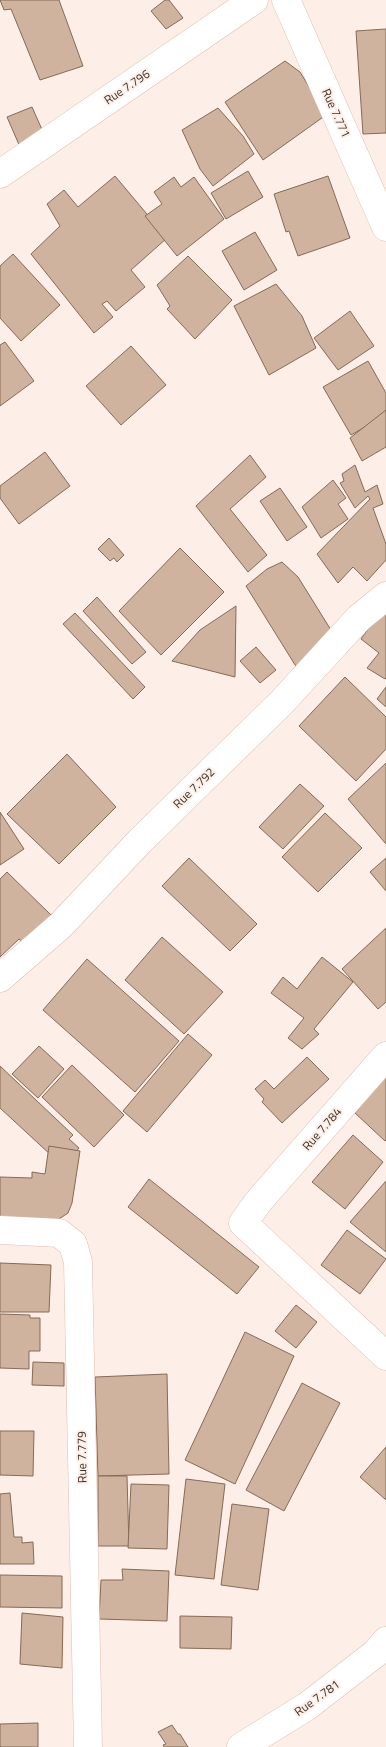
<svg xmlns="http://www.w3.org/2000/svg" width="386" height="1747" font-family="'Titillium Web',sans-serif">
	<rect width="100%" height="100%" fill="#fdefe8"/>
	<g fill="#d0b39e" stroke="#856a56">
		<path d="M0 0H59L83 66 40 80 11 9 4 10Z"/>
		<path d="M165 0H169L183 18 166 29 151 11Z"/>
		<path d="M386 29V133L363 134 356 31Z"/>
		<path d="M285 61 300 72 326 115 263 160 225 102Z"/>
		<path d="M32 107 52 152 27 163 7 117Z"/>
		<path d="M218 108 243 136 254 154 213 186 200 169 182 130Z"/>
		<path d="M248 171 263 197 226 219 211 193Z"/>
		<path d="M115 176 167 238 131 270 145 287 116 311 107 301 102 304 113 317 94 333 31 254 60 226 47 204 64 190 78 207Z"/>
		<path d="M328 176 350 238 298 256 289 231 286 232 274 194Z"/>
		<path d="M174 177 181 187 194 177 224 219 177 256 145 216 162 204 154 192Z"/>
		<path d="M255 232 277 270 244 290 222 251Z"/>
		<path d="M13 254 60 305 21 341 0 318V266Z"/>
		<path d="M188 256 232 300 195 339 167 309 170 306 157 285Z"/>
		<path d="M276 284 302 316 316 348 269 375 234 306Z"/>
		<path d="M350 311 374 346 338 370 314 338Z"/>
		<path d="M5 342 34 381 0 406V345Z"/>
		<path d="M131 346 166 385 121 425 86 386Z"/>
		<path d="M368 361 386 393V415L351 435 323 387Z"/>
		<path d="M386 410V447L362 461 350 438Z"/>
		<path d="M45 452 70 486 19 524 0 498V486Z"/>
		<path d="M250 455 266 477 230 509 267 555 248 572 196 506Z"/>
		<path d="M355 465 365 492 377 485 383 504 373 508 386 544V560L367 581 353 567 338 583 317 554 370 499 368 496 355 508 340 483 344 481 342 474Z"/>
		<path d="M333 480 346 498 338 504 348 519 321 538 302 507Z"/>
		<path d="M280 488 307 527 287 541 260 501Z"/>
		<path d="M109 538 124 555 117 562 114 558 110 561 98 549Z"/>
		<path d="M180 548 224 592 161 655 119 611Z"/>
		<path d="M282 562 298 577 331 630 297 668 246 586 267 569Z"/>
		<path d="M97 597 146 652 132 664 83 611Z"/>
		<path d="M386 603V678L385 679 367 668 379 653 361 639Z"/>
		<path d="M236 606 235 677 172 661 200 630Z"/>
		<path d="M75 613 145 687 133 699 63 624Z"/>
		<path d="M256 647 276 670 260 683 240 661Z"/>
		<path d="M345 677 386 717V749L356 781 299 726Z"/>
		<path d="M386 687V707L377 699Z"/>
		<path d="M67 754 116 807 59 864 7 814Z"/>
		<path d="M386 763V844L348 799Z"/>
		<path d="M300 784 324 806 283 849 259 827Z"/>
		<path d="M0 812 24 849 0 865Z"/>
		<path d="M325 813 362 848 318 892 282 857Z"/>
		<path d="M189 858 257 924 230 951 162 886Z"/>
		<path d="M386 858V891L370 872Z"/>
		<path d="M7 872 51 915 24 943 19 939 0 957V879Z"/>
		<path d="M386 928V1002L378 1009 342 969Z"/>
		<path d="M162 937 223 992 184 1034 125 980Z"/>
		<path d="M322 957 353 982 314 1029 319 1034 302 1049 288 1038 304 1018 271 993 283 977 297 989Z"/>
		<path d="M87 959 179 1041 135 1092 43 1010Z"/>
		<path d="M188 1034 212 1055 147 1132 123 1111Z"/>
		<path d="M39 1046 64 1069 38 1098 12 1074Z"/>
		<path d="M307 1057 329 1079 282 1123 262 1102 264 1099 255 1089 265 1080 274 1089Z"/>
		<path d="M72 1065 124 1115 94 1147 42 1097Z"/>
		<path d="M0 1066 73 1135 69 1139 79 1148 70 1158 59 1148 52 1156 0 1108Z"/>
		<path d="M386 1076V1140L385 1141 355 1113Z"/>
		<path d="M353 1135 383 1162 345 1209 312 1182Z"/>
		<path d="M49 1146 80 1151 72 1203 68 1213 56 1221 0 1217V1177L32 1178V1172L45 1174Z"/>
		<path d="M149 1179 259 1267 237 1294 128 1207Z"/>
		<path d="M386 1181V1252L350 1222Z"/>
		<path d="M347 1230 386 1259 360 1294 321 1265Z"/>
		<path d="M0 1263 51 1265 49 1312H0Z"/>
		<path d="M296 1305 317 1322 296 1348 275 1331Z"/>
		<path d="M0 1314 30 1315V1318H40V1351H29V1369L0 1368Z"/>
		<path d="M245 1332 294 1356 235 1484 185 1460Z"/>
		<path d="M33 1362 64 1363V1386L32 1385Z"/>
		<path d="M167 1374 169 1474 98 1476 95 1377Z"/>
		<path d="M302 1383 340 1403 284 1511 246 1490Z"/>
		<path d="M0 1431H34L33 1476 0 1475Z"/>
		<path d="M386 1447V1500L360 1477Z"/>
		<path d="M98 1476H127L129 1546H98Z"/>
		<path d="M186 1479 225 1484 214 1579 175 1575Z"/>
		<path d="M131 1484 169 1485 167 1549 128 1548Z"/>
		<path d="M10 1493 14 1537H22V1543L33 1542 34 1564H0V1494Z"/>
		<path d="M232 1504 269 1509 258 1590 221 1585Z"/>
		<path d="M122 1569 169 1571 167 1621 99 1619 101 1580H123Z"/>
		<path d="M0 1575 62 1576V1608L0 1607Z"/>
		<path d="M22 1613 63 1617 62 1668 20 1664Z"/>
		<path d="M180 1616 232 1617 231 1649 180 1648Z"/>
		<path d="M38 1723V1747H0V1724Z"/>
		<path d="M172 1725 178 1734H180L188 1747H164L163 1745 166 1744 158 1732Z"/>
	</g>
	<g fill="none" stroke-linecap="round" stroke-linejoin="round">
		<defs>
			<g id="minor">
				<path d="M286 0 386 227"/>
				<path d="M0 174 254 0"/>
				<path d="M0 978 61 925 140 841 282 702 359 618 386 596"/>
				<path d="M386 1056 258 1202 243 1223 386 1356"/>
				<path d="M0 1230 59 1233 73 1244 78 1262 88 1747"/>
				<path d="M241 1747 306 1707 376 1653 386 1641"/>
			</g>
		</defs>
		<use href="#minor" stroke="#e0beae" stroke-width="29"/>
		<use href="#minor" stroke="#fff" stroke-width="28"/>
	</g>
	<g text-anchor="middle" stroke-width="4" stroke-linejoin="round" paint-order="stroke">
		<g font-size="12" fill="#3f322b" stroke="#fdefe8">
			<text transform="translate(127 87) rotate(-34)" y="4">Rue 7.796</text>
			<text transform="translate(336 113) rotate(66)" y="4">Rue 7.771</text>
			<text transform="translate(194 788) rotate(-44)" y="4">Rue 7.792</text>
			<text transform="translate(322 1129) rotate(-49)" y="4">Rue 7.784</text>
			<text transform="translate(82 1457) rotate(-91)" y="4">Rue 7.779</text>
			<text transform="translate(317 1698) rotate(-36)" y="4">Rue 7.781</text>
		</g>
	</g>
</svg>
